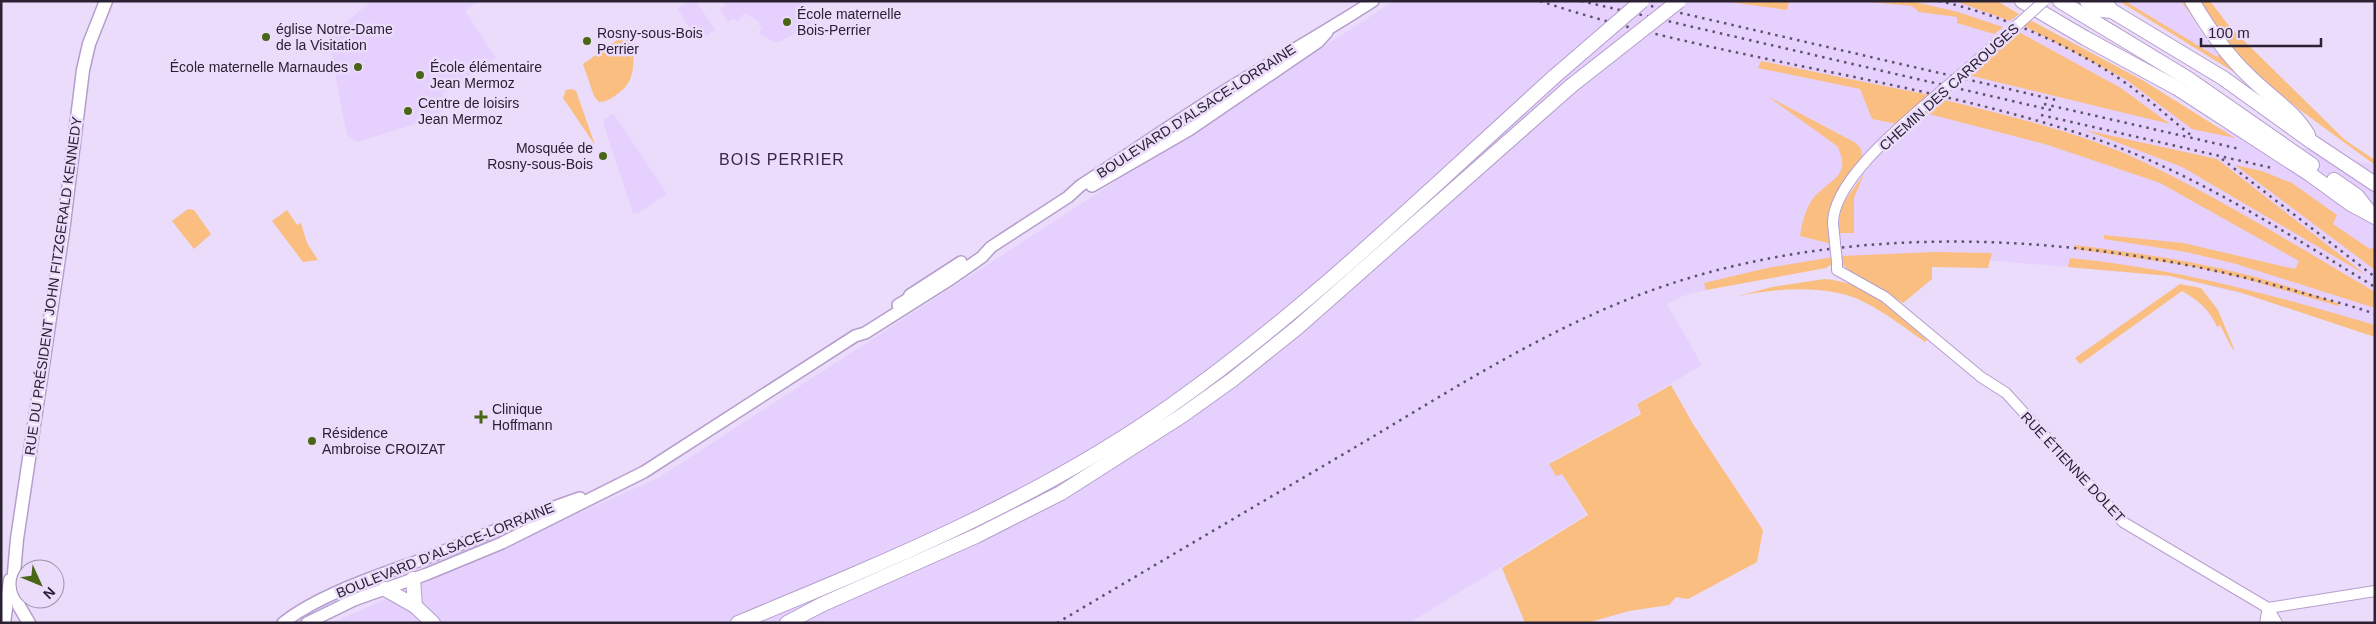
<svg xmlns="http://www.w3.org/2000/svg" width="2376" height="624" font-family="Arial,sans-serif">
	<rect width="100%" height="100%" fill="#eadcfa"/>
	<g fill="#e6d1fe">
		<path d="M371 1H479L465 11 496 58 443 93 445 105 437 117 361 141H355L347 135 328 38Z"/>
		<path d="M692 1H696L715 30 698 41 677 8Z"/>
		<path d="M722 1H804L813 22 780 42H775L759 34 762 27 758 25 760 22 744 13 738 22 733 19 728 22 719 9 725 6Z"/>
		<path d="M1394 1H1964L2038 25 2144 81 2215 127 2375 165V336L2271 301 2170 276 1974 259H1833L1742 280 1683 296 1667 304 1702 365 1636 404 1640 413 1549 463 1556 476 1562 473 1586 515 1409 623H332L658 478Z"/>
		<path d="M2125 1H2181L2206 40 2220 55 2218 58Z"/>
		<path d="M613 113 667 194 638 213H633L604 125V119Z"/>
	</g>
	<g fill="#f9be80">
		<path d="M1722 1H1789L1787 10Z"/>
		<path d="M1859 1H1911L1958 12 2003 27 1994 34 1957 23V17L1919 12 1912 6Z"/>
		<path d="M1955 1H1997L2019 14 2010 21Z"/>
		<path d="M2069 1H2076L2210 84 2209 86Z"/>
		<path d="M2119 1H2125L2217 57 2219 54 2181 1H2186L2242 77Z"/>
		<path d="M2198 1H2210L2230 27 2345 140 2375 160V165L2300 110 2236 56Z"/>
		<path d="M2030 20 2144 81 2235 138 2192 129 2125 79 2024 26Z"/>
		<path d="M630 31 632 35C633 59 639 80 616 95 610 99 606 102 599 102L594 96 583 64Z"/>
		<path d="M2017 31 2121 88 2170 124 1968 75Z"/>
		<path d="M1761 61 1929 95 1897 124 1872 119 1860 89 1758 68Z"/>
		<path d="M572 89 576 91 595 145 563 98 566 90Z"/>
		<path d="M1767 96 1856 143 1861 149 1862 156 1840 186 1829 211 1832 244 1800 236C1802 223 1806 206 1815 196 1832 178 1852 175 1837 146Z"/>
		<path d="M1941 99C2005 115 2072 130 2133 157 2217 196 2295 245 2375 292V308L2236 264 2186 252 2104 239V235L2183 243 2295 269 2299 261 2160 183 2048 145 1925 113Z"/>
		<path d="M2085 130 2217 159 2366 275 2182 167Z"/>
		<path d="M2235 165 2262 171 2292 183 2337 215 2333 224 2370 249 2375 247V270Z"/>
		<path d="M1864 174 1854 198V233H1838L1841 206Z"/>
		<path d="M188 209 194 210 211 234 194 249 172 221Z"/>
		<path d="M287 210 297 225 301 223 307 243 318 260 303 262 272 221Z"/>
		<path d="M2074 245C2132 252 2188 260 2244 274 2277 282 2308 293 2340 304L2338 306 2242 278 2190 266 2075 249Z"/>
		<path d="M1935 252 1992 253 1988 268 1932 267V279L1903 303 1851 272 1841 263 1840 256Z"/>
		<path d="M1833 257 1831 265 1826 268 1706 290 1704 283 1767 268Z"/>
		<path d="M2070 258C2176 268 2273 295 2375 325V337L2239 292 2170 276 2068 267Z"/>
		<path d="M1825 279C1868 282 1896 313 1927 340L1925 342C1905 328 1886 313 1864 302 1829 284 1773 288 1735 297L1772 287Z"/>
		<path d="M2180 284 2201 288 2218 310 2234 349 2233 350 2220 325 2217 327C2210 310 2198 300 2182 291L2080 364 2075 358Z"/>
		<path d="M1671 385 1693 424 1763 530 1757 562 1688 599 1676 597 1669 605 1629 611 1587 623H1525L1502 568 1588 515 1562 474 1556 476 1549 464 1641 414 1637 404Z"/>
	</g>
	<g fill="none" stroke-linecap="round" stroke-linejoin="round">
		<defs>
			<g id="tertiary">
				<path d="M1966 70 2004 37"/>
				<path d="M1833 224C1832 184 1896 130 1925 105"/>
				<path d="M1837 262V270L1885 297 1981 377 2006 393 2123 522 2268 608 2277 623"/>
				<path d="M2268 608 2375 591"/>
				<path d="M2265 623 2268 608"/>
			</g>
			<g id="secondary">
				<path d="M1092 186 1189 130 1318 42 1327 32"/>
				<path d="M898 305 908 299 910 295 961 262"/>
				<path d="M283 623C318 595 379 575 421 560 474 540 526 516 580 498"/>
				<path d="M307 623 354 600 427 574 502 543 644 472 855 336 865 333 952 278 982 257 991 247 1068 197 1080 186C1128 155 1175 122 1223 92 1273 61 1324 33 1373 1"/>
			</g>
			<g id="primary">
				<path d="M4 623 10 580"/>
				<path d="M29 623 19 606 16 591 14 573 17 539 63 231 83 70 89 44 106 1"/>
			</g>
			<g id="motorway">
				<path d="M2022 1 2085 38 2177 88 2311 175 2351 204 2375 217"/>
				<path d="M2060 1 2187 78 2312 165"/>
				<path d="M2087 1 2101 10 2112 11"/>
				<path d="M2104 1 2112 11 2223 78 2312 142 2375 184"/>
				<path d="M2192 1C2209 29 2227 56 2251 78 2270 97 2295 112 2308 135"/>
				<path d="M2334 180 2357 196 2368 210"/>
				<path d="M413 579 415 606"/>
				<path d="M385 589 415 606 433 623"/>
				<path d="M738 623C888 561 1041 498 1173 404 1310 307 1431 188 1555 76"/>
				<path d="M787 623 821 605 976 536 1061 493 1183 415 1232 380 1298 327 1571 86"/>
			</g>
		</defs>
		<use href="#tertiary" stroke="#b59ecd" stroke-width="12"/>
		<use href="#secondary" stroke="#b59ecd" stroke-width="14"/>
		<use href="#primary" stroke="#b59ecd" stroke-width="15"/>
		<use href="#motorway" stroke="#b59ecd" stroke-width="16"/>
		<use href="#tertiary" stroke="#fff" stroke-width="10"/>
		<use href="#secondary" stroke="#fff" stroke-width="11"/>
		<use href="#primary" stroke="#fff" stroke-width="12"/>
		<use href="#motorway" stroke="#fff" stroke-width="14"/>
		<g stroke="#5d5267" stroke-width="2.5" stroke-dasharray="2.5 5" stroke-linecap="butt">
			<path d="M1540 1C1718 60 1908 77 2087 136 2190 170 2283 231 2375 287"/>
			<path d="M1581 1 2051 110"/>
			<path d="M1629 1 2056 100"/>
			<path d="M1939 1C2004 15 2087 52 2139 93 2157 106 2174 122 2192 136"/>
			<path d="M2044 104 2240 149"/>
			<path d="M2041 115 2272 168"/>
			<path d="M2222 159 2375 277"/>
			<path d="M1057 623C1160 562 1262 502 1364 442 1456 387 1547 329 1647 292 1852 217 2093 233 2299 292 2325 299 2350 305 2375 314"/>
		</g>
		<defs>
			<g id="tertiary-bridge">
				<path d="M2004 37 2044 1"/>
				<path d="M1925 105 1966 70"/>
				<path d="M1833 224 1837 262"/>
			</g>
			<g id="motorway-bridge">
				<path d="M1555 76 1642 1"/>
				<path d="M1571 86 1679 1"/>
			</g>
		</defs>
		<use href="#tertiary-bridge" stroke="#b59ecd" stroke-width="12" stroke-linecap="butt"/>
		<use href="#motorway-bridge" stroke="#b59ecd" stroke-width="16" stroke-linecap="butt"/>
		<use href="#tertiary-bridge" stroke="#fff" stroke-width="10"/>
		<use href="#motorway-bridge" stroke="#fff" stroke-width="14"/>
	</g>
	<g fill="#4a6516" stroke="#eadcfa" stroke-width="2">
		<circle cx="787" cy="22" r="5"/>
		<circle cx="266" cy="37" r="5"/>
		<circle cx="587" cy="41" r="5"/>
		<circle cx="358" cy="67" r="5"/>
		<circle cx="420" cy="75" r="5"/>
		<circle cx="408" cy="111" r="5"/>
		<circle cx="603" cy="156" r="5"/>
		<path d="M478.5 409.5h5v5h5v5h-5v5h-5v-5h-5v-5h5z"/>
		<circle cx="312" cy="441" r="5"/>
	</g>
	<g text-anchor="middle" stroke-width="5" stroke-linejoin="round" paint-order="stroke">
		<g font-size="14" fill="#2a2133" stroke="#eadcfa" text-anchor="start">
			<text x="797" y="19">École maternelle<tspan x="797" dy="16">Bois-Perrier</tspan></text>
			<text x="276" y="34">église Notre-Dame<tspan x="276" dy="16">de la Visitation</tspan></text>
			<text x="597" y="38">Rosny-sous-Bois<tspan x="597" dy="16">Perrier</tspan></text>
			<text x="348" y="72" text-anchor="end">École maternelle Marnaudes</text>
			<text x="430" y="72">École élémentaire<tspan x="430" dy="16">Jean Mermoz</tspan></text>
			<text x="418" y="108">Centre de loisirs<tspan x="418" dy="16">Jean Mermoz</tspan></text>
			<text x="593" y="153" text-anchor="end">Mosquée de<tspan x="593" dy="16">Rosny-sous-Bois</tspan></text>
			<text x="492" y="414">Clinique<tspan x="492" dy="16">Hoffmann</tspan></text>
			<text x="322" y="438">Résidence<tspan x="322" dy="16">Ambroise CROIZAT</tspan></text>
		</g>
		<g font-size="14" fill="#2a2133" stroke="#eadcfa">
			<text transform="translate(1949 87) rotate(-42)" y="5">CHEMIN DES CARROUGES</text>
			<text transform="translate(1196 111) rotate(-33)" y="5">BOULEVARD D'ALSACE-LORRAINE</text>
			<text transform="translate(53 286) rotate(-82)" y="5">RUE DU PRÉSIDENT JOHN FITZGERALD KENNEDY</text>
			<text transform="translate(2073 467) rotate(47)" y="5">RUE ÉTIENNE DOLET</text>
			<text transform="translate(445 550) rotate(-22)" y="5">BOULEVARD D'ALSACE-LORRAINE</text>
		</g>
		<g font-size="16" letter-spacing="1" fill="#3a264c" stroke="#eadcfa">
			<text x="782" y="165">BOIS PERRIER</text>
		</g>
	</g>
	<rect width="2376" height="624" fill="none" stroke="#2a2133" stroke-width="5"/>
	<g transform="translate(40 584) rotate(134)"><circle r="24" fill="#eadcfa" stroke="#9d91aa"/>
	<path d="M0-4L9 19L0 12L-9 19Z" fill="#4a6516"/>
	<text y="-8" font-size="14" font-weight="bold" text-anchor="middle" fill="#2a2133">N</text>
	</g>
	<path d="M2201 38v8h120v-8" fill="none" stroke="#2a2133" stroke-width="2.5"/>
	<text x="2208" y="38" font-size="15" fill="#2a2133" stroke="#eadcfa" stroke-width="4" paint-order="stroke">100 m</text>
</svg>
